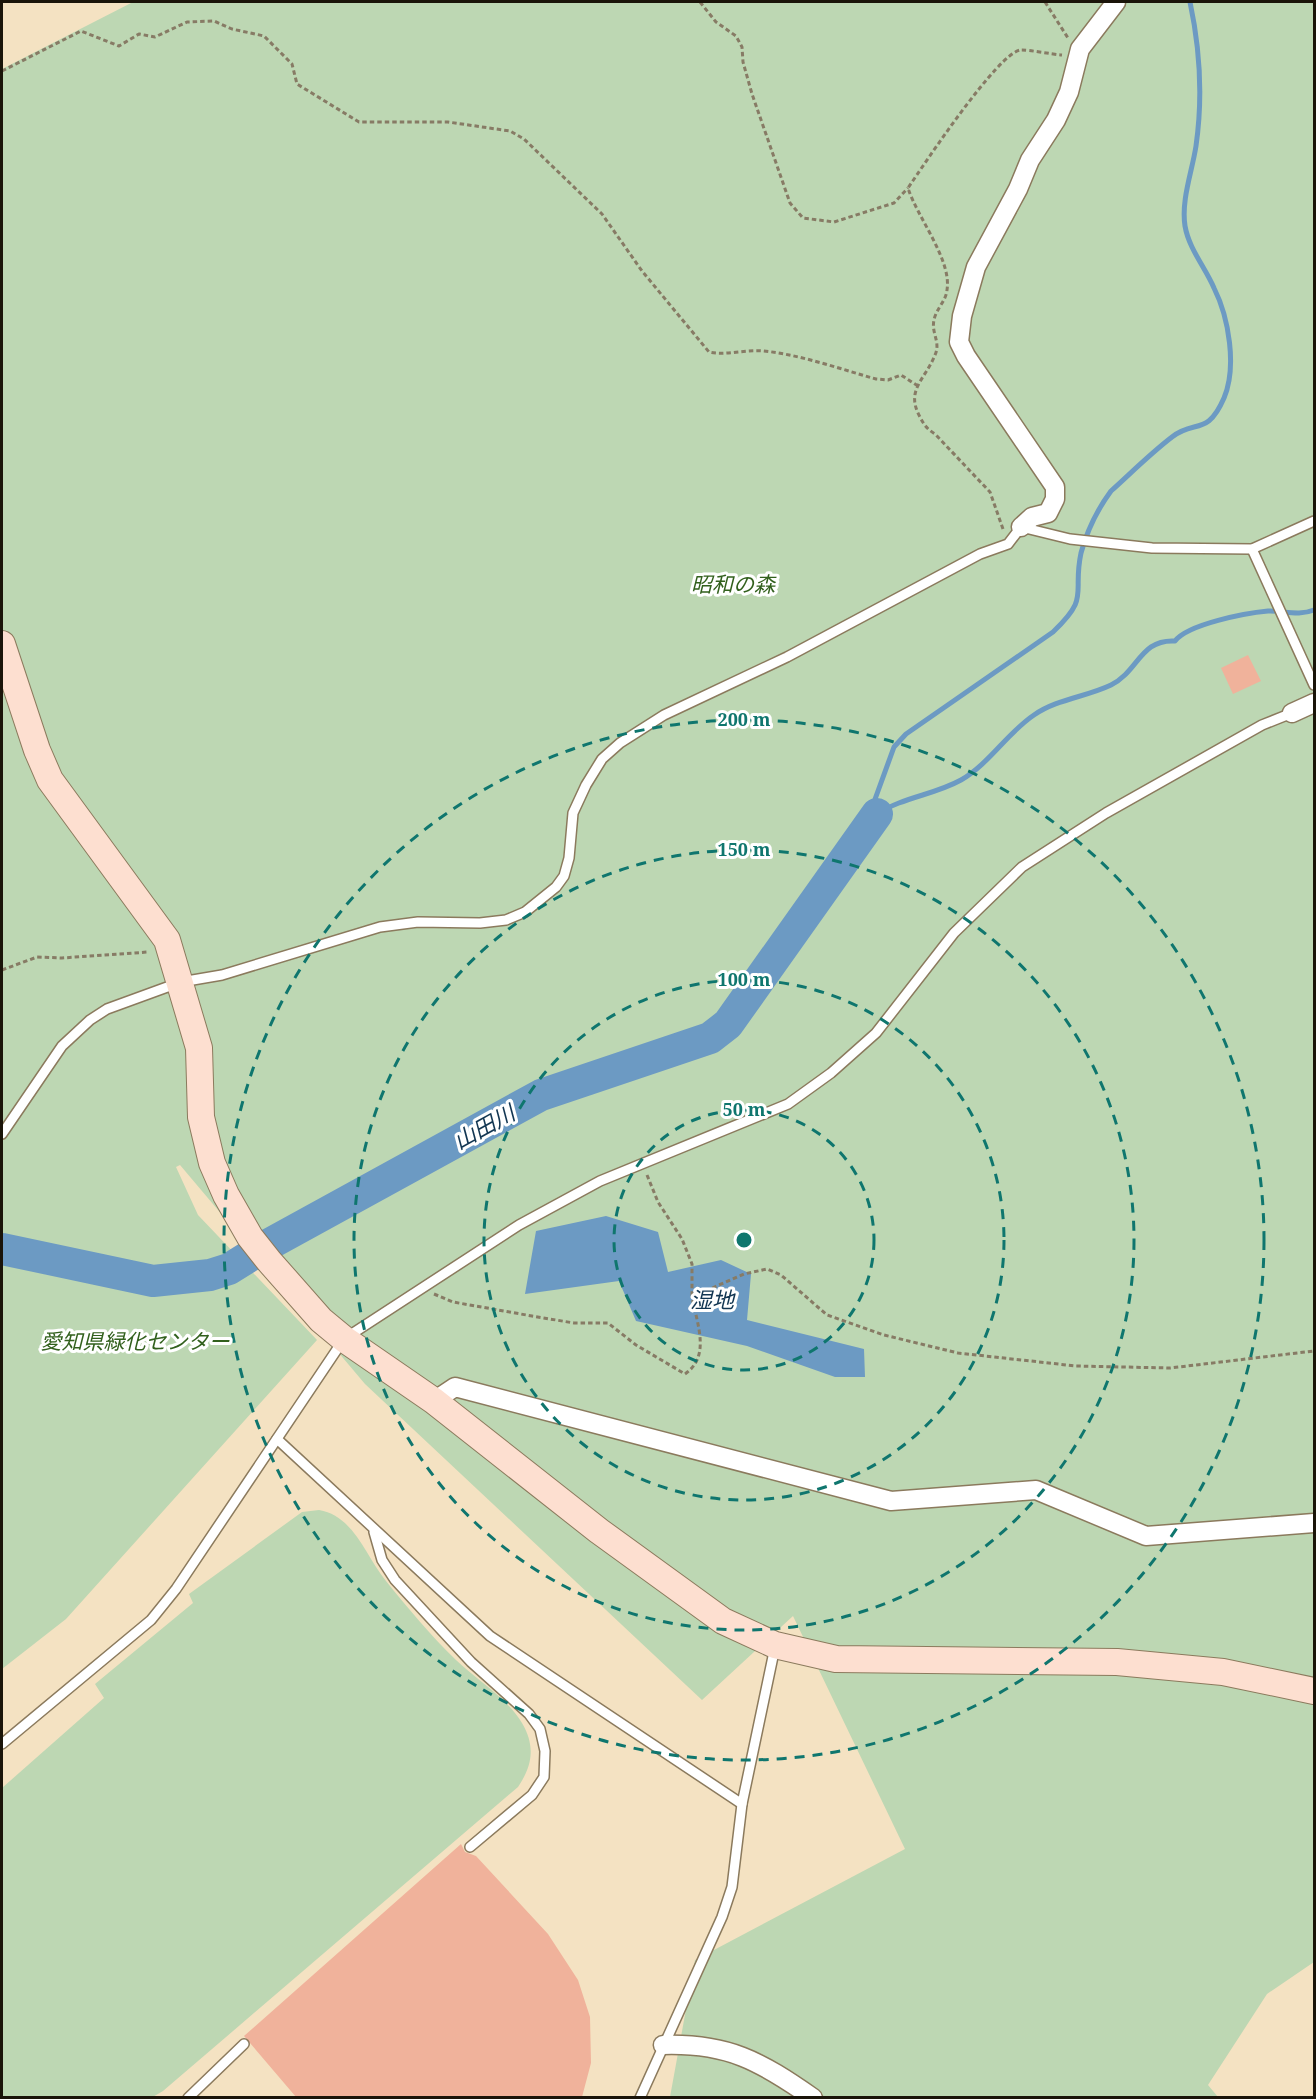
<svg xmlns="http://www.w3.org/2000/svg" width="1316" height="2099" font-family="'Noto Serif','Noto Sans JP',serif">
	<rect width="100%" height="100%" fill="#f4e2c2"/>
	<g fill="#bdd7b3">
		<path d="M133 2H1314V1962L1267 1994 1208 2085 1218 2097H670L695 1960 905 1849 793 1616 702 1700 365 1384 180 1165 176 1167 198 1215 317 1340 66 1619 2 1669V69Z"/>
		<path d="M319 1510C354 1516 365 1555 386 1581 407 1607 431 1636 456 1660 477 1680 507 1698 522 1723 536 1747 532 1766 518 1787L163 2091 151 2098 2 2097V1788L104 1698 95 1684 193 1603 189 1594 302 1512Z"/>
	</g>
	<path fill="#6c9ac3" d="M606 1216 658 1232 668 1272 721 1260 751 1274 747 1320 864 1349 865 1377H835L747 1346 636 1321 619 1281 525 1294 536 1231Z"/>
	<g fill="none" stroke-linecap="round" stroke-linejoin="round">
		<path stroke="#6c9ac3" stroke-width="5" d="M1190 2C1200 49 1203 97 1196 146 1192 172 1181 200 1185 226 1189 249 1205 267 1214 288 1229 318 1237 367 1224 398 1207 437 1195 419 1172 437 1151 453 1131 473 1111 491 1097 510 1087 531 1081 553 1072 595 1091 596 1053 632L906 734 894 747 874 802 877 814C903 797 934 795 961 780 989 764 1007 733 1034 715 1057 699 1086 697 1111 685 1139 671 1140 639 1175 641 1188 624 1246 613 1268 611 1285 611 1299 616 1314 610"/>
		<path stroke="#6c9ac3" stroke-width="32" d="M2 1249 153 1281 210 1275 229 1269 264 1247 541 1095 710 1038 728 1024 877 814"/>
	</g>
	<g fill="#f0b29b">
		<path d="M1248 655 1261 681 1233 694 1221 668Z"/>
		<path d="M461 1844 465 1852 476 1856 548 1934 578 1980 590 2017 591 2063 582 2097H296L244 2036Z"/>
	</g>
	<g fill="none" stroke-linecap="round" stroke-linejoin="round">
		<defs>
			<g id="lane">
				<path d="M1252 549 1314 685"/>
				<path d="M2 1134 62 1046 90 1020 107 1009 181 982 222 975 380 927 418 922 480 923 506 920 525 912 556 887 564 876 569 858 573 813 586 785 602 759 620 743 664 715 787 657 980 554 1008 544 1021 527 1070 539 1152 548 1252 549 1314 521"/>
				<path d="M277 1439 490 1636 742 1804"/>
				<path d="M374 1532 382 1560 395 1580 471 1662 529 1714 540 1729 545 1751 544 1777 532 1795 470 1847"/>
				<path d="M2 1744 151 1620 176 1589 344 1339 519 1225 600 1181 788 1104 831 1073 876 1033 954 933 1022 867 1106 813 1262 725 1292 713"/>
				<path d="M188 2098 244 2044"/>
				<path d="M640 2098 722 1917 732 1887 742 1804 775 1647"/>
			</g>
			<g id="street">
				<path d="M1021 527 1032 517 1048 513 1055 499V487L966 356 959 342 962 316 976 267 1018 189 1030 160 1056 120 1069 92 1080 49 1116 2"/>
				<path d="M1292 713 1314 703"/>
				<path d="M434 1401 455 1387 891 1501 1036 1490 1146 1536 1314 1523"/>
				<path d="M663 2045C728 2043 760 2061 813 2098"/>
			</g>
			<path id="secondary" d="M2 644 37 750 50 780 167 940 199 1048 201 1117 212 1163 226 1195 250 1237 269 1261 321 1320 344 1339 434 1401 599 1531 723 1621 775 1645 836 1659 1117 1662 1223 1672 1314 1691"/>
		</defs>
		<use href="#lane" stroke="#8b7a5d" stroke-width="12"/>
		<use href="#street" stroke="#8b7a5d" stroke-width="21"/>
		<use href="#secondary" stroke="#8b7a5d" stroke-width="28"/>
		<g stroke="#877b65" stroke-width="3" stroke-dasharray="4.5 3" stroke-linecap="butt">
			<path d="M700 2 716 22 736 36 742 47 743 62 752 94 790 203 803 218 834 222 894 203 908 188"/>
			<path d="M1045 2 1068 38"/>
			<path d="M2 71 81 31 119 46 139 34 155 37 187 22 214 21 232 29 264 36 292 64 297 84 359 122H448L510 131 524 139 602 214 642 271 709 352C726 356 745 349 764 351 802 355 840 369 876 379L888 380 901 375 918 386"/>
			<path d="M1003 529 990 492 935 434C927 429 924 425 920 417 905 390 925 380 935 355 941 342 931 333 934 320 936 309 946 301 947 290 952 260 917 217 908 188 923 166 999 51 1021 50 1031 50 1050 54 1062 55"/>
			<path d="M2 970 37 957 62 958 148 952"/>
			<path d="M647 1175 658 1202 682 1239 692 1264V1297"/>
			<path d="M434 1294 453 1302 532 1316 574 1323H608L636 1345 685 1374C711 1356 697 1324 692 1297L744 1274 767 1269 781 1275 827 1315 884 1335 958 1353 1076 1366 1170 1368 1314 1351"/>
		</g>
		<use href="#lane" stroke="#fff" stroke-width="9"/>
		<use href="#street" stroke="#fff" stroke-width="18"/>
		<use href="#secondary" stroke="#fddfd0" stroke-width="26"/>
	</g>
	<g fill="none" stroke="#0f766e" stroke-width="3" stroke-dasharray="10 8">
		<circle cx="744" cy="1240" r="130"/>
		<circle cx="744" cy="1240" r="260"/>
		<circle cx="744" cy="1240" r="390"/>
		<circle cx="744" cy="1240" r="520"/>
	</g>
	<g text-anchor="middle" stroke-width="6" stroke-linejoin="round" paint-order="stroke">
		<g font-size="21" font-style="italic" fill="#32601d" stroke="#fff">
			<text x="733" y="592">昭和の森</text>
			<text x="135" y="1349">愛知県緑化センター</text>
		</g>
		<g font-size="22" font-style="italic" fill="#123652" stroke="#fff">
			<text transform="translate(484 1127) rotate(-29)" y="8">山田川</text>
			<text x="712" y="1308">湿地</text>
		</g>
	</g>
	<circle cx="744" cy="1240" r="9" fill="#0f766e" stroke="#fff" stroke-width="3"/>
	<g font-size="18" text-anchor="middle" font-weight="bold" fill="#0f766e" stroke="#fff" stroke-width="6" stroke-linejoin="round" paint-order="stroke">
		<text x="744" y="726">200 m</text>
		<text x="744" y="856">150 m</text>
		<text x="744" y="986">100 m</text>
		<text x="744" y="1116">50 m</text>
	</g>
	<rect width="1316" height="2099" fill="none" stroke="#1a1409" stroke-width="6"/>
</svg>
